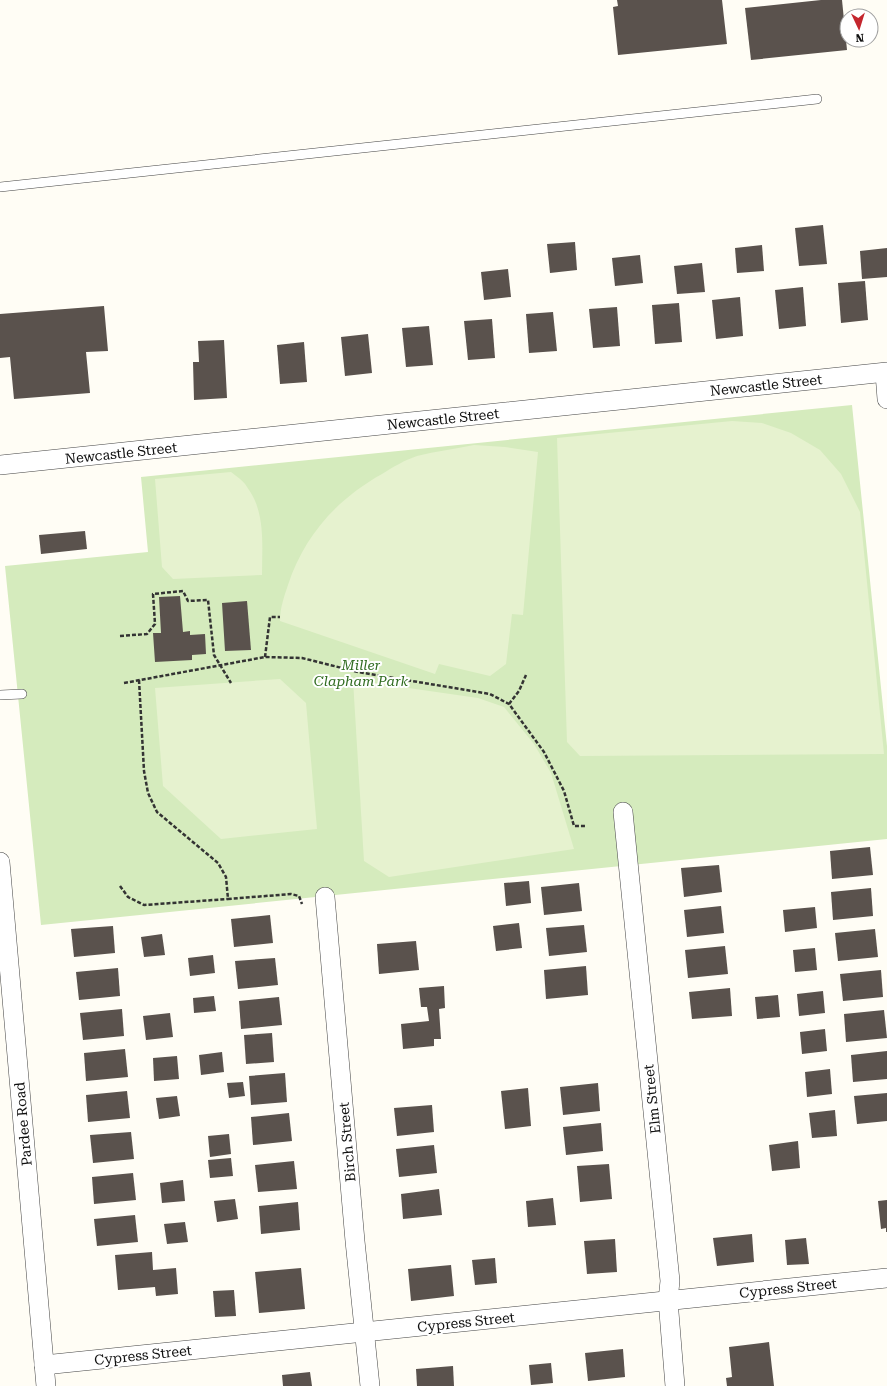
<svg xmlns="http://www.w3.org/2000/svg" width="887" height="1386" font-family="'Roboto Serif',serif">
	<rect width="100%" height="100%" fill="#fffdf5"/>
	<path fill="#d5ebbd" d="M852 405 887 746V839L41 925 5 566 148 552 141 477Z"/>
	<g fill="#e6f2cf">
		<path d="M732 421 762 423 791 433 820 450 841 474 860 512 884 754 580 756 567 742 557 438Z"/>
		<path d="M474 445 505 447 538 452 523 615 512 614 506 664 490 676 439 664 435 674 280 621C280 608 284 597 288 585 304 536 337 499 382 474 393 467 405 460 417 456 436 451 455 449 474 445Z"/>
		<path d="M231 472C236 476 244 481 247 487 266 512 262 546 262 575L173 579 162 567 155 479Z"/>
		<path d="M280 679 306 703 317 829 221 839 163 786 155 688Z"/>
		<path d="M353 680 478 698 504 707 534 744 551 773 574 849 389 877 364 861Z"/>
	</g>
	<g fill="#5a524d">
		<path d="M617 0H722L727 44 618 55 613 7 618 6Z"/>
		<path d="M821 0H842L847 50 751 60 745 8Z"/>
		<path d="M823 225 827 264 799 266 795 228Z"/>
		<path d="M575 242 577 270 550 273 547 244Z"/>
		<path d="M762 245 764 271 737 273 735 248Z"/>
		<path d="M887 248V277L862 279 860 251Z"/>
		<path d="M640 255 643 283 615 286 612 258Z"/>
		<path d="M702 263 705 292 677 294 674 266Z"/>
		<path d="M508 269 511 297 484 300 481 272Z"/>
		<path d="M865 281 868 320 841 323 838 283Z"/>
		<path d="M803 287 806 326 779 329 775 290Z"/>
		<path d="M740 297 743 336 716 339 712 300Z"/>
		<path d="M679 303 682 342 655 344 652 305Z"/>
		<path d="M104 306 108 351 86 352 90 393 14 399 10 357 0 358V314Z"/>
		<path d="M617 307 620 346 593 348 589 309Z"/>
		<path d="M553 312 557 351 529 353 526 314Z"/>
		<path d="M492 319 495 358 468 360 464 321Z"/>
		<path d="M429 326 433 365 406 367 402 328Z"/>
		<path d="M368 334 372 373 345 376 341 337Z"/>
		<path d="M224 340 227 398 194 400 193 362H199L198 341Z"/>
		<path d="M304 342 307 382 280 384 277 345Z"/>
		<path d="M85 531 87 549 41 554 39 535Z"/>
		<path d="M180 596 183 632 190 631V635L205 634 206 654 192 655V660L155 662 153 633H161L159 597Z"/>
		<path d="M247 601 251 650 225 651 222 603Z"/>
		<path d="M870 847 873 875 832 879 830 851Z"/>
		<path d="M719 865 722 892 684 897 681 868Z"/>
		<path d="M529 881 531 903 506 906 504 883Z"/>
		<path d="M579 883 582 911 544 915 541 887Z"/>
		<path d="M871 888 873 916 833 920 831 892Z"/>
		<path d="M721 906 724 933 687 937 684 910Z"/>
		<path d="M815 907 817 928 785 932 783 910Z"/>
		<path d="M270 915 273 943 234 947 231 919Z"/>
		<path d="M519 923 522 948 496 951 493 926Z"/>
		<path d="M584 925 587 952 549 956 546 928Z"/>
		<path d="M113 926 115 953 74 957 71 929Z"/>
		<path d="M875 929 878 957 838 961 835 933Z"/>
		<path d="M162 934 165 955 144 957 141 937Z"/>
		<path d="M416 941 419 970 379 974 377 944Z"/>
		<path d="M725 946 728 974 688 978 685 950Z"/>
		<path d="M815 948 817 970 795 972 793 950Z"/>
		<path d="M213 955 215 973 190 976 188 958Z"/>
		<path d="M275 958 278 985 238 989 235 961Z"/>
		<path d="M586 966 588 995 546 999 544 970Z"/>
		<path d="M118 968 120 996 79 1000 76 972Z"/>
		<path d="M881 970 883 997 843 1001 840 974Z"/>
		<path d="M444 986 445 1008 439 1009 441 1039H434V1046L403 1049 401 1024 429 1021 427 1007H421L419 988Z"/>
		<path d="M730 988 732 1016 692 1019 689 992Z"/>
		<path d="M823 991 825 1013 799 1016 797 994Z"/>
		<path d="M778 995 780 1017 757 1019 755 997Z"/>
		<path d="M214 996 216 1011 194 1013 193 998Z"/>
		<path d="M279 997 282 1025 241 1029 239 1001Z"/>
		<path d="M122 1009 124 1036 83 1040 80 1013Z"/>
		<path d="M884 1010 887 1038 846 1042 844 1014Z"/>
		<path d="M170 1013 173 1037 146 1040 143 1016Z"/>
		<path d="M825 1029 827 1051 802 1054 800 1032Z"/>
		<path d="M272 1033 274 1062 246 1064 244 1035Z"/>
		<path d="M125 1049 128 1077 86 1081 84 1053Z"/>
		<path d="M887 1051V1079L853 1082 851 1055Z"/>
		<path d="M222 1052 224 1072 201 1075 199 1055Z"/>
		<path d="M177 1056 179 1079 154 1081 153 1058Z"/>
		<path d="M830 1069 832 1094 807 1097 805 1072Z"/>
		<path d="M285 1073 287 1102 251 1105 249 1076Z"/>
		<path d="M243 1082 245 1096 229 1098 227 1083Z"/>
		<path d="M598 1083 600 1111 563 1115 560 1087Z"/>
		<path d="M528 1088 531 1126 505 1129 501 1091Z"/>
		<path d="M127 1091 130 1118 88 1122 86 1095Z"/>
		<path d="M887 1093V1121L857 1124 854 1096Z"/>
		<path d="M177 1096 180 1116 159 1119 156 1098Z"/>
		<path d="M432 1105 434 1132 397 1136 394 1108Z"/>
		<path d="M835 1110 837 1136 812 1138 809 1113Z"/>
		<path d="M289 1113 292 1141 253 1145 251 1117Z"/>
		<path d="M601 1123 603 1151 566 1155 563 1127Z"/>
		<path d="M131 1132 134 1159 93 1163 90 1135Z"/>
		<path d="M229 1134 231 1154 210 1157 208 1136Z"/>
		<path d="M798 1141 800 1168 772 1171 769 1145Z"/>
		<path d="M434 1145 437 1173 399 1177 396 1149Z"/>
		<path d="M231 1158 233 1176 210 1178 208 1160Z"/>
		<path d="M294 1161 297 1189 258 1192 255 1165Z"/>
		<path d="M609 1164 612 1199 580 1202 577 1166Z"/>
		<path d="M133 1173 136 1200 94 1204 92 1177Z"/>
		<path d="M183 1180 185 1201 162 1203 160 1183Z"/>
		<path d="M439 1189 442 1215 403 1219 401 1194Z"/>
		<path d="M553 1198 556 1225 528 1227 526 1201Z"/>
		<path d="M235 1199 238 1219 217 1222 214 1201Z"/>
		<path d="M887 1200V1232H886V1228L881 1229 878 1201Z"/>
		<path d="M298 1202 300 1230 261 1234 259 1206Z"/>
		<path d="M135 1215 138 1242 97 1246 94 1219Z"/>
		<path d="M185 1222 188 1242 167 1244 164 1224Z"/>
		<path d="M752 1234 754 1262 717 1266 713 1238Z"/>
		<path d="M806 1238 809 1264 787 1265 785 1240Z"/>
		<path d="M615 1239 617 1272 587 1274 584 1241Z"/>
		<path d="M152 1252 153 1270 176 1268 178 1294 156 1296 155 1287 118 1290 115 1255Z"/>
		<path d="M495 1258 497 1283 475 1285 472 1260Z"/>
		<path d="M451 1265 454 1296 411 1301 408 1269Z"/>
		<path d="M301 1268 305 1309 259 1313 255 1272Z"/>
		<path d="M234 1290 236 1316 215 1317 213 1291Z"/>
		<path d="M769 1342 774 1386H727L726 1378 732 1377 729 1347Z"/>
		<path d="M623 1349 625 1377 588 1381 585 1353Z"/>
		<path d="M551 1363 553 1383 531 1385 529 1365Z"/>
		<path d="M453 1366 454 1386H417L416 1369Z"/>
		<path d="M310 1372 312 1386H283L282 1375Z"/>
	</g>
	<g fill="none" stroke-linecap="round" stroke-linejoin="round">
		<defs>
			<g id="service">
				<path d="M0 187 817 99"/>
				<path d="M0 695 22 694"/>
			</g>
			<g id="minor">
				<path d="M885 373 887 399"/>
				<path d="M0 465 887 372"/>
				<path d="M623 812 670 1281 668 1300 675 1386"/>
				<path d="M0 862 46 1386"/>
				<path d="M325 897 355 1241 370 1386"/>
				<path d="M44 1365 887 1278"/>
			</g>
		</defs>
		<use href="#service" stroke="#444" stroke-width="10"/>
		<use href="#minor" stroke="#444" stroke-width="20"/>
		<g stroke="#333" stroke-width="2.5" stroke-dasharray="4 2" stroke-linecap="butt">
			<path d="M120 636 147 634 155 624 153 594 183 591 188 601 208 600 214 655 231 683"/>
			<path d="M265 657 270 617H280"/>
			<path d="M139 680 144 771 148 793 157 812 218 863 226 877 228 899 291 894 299 896 302 904"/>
			<path d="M124 683 265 657 302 658 358 672 490 694 509 704 544 752 564 791 574 826H585"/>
			<path d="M509 704 519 691 526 675"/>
			<path d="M120 886 128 897 144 905 228 899"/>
		</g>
		<use href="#service" stroke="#fff" stroke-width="9"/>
		<use href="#minor" stroke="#fff" stroke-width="19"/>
	</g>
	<g text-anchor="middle" stroke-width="4" stroke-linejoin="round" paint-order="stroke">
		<g font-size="14" fill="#111" stroke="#fff">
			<text transform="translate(766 385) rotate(-6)" y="5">Newcastle Street</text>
			<text transform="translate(443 419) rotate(-6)" y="5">Newcastle Street</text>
			<text transform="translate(121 453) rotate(-6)" y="5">Newcastle Street</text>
			<text transform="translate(652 1099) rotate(-96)" y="5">Elm Street</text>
			<text transform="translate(23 1124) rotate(-95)" y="5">Pardee Road</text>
			<text transform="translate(347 1142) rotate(-95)" y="5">Birch Street</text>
			<text transform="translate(788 1288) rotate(-6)" y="5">Cypress Street</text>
			<text transform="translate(466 1322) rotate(-6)" y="5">Cypress Street</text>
			<text transform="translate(143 1355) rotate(-6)" y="5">Cypress Street</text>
		</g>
		<g font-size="14" font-style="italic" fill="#2f6b1f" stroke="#fff">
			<text x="361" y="670">Miller<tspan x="361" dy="16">Clapham Park</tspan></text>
		</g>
	</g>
	<g transform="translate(859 28) rotate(176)"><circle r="19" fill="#ffffff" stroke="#a0a0a0"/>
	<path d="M0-3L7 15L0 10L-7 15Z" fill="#c4262e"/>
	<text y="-6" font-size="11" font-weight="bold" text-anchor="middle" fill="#111111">N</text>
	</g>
</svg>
